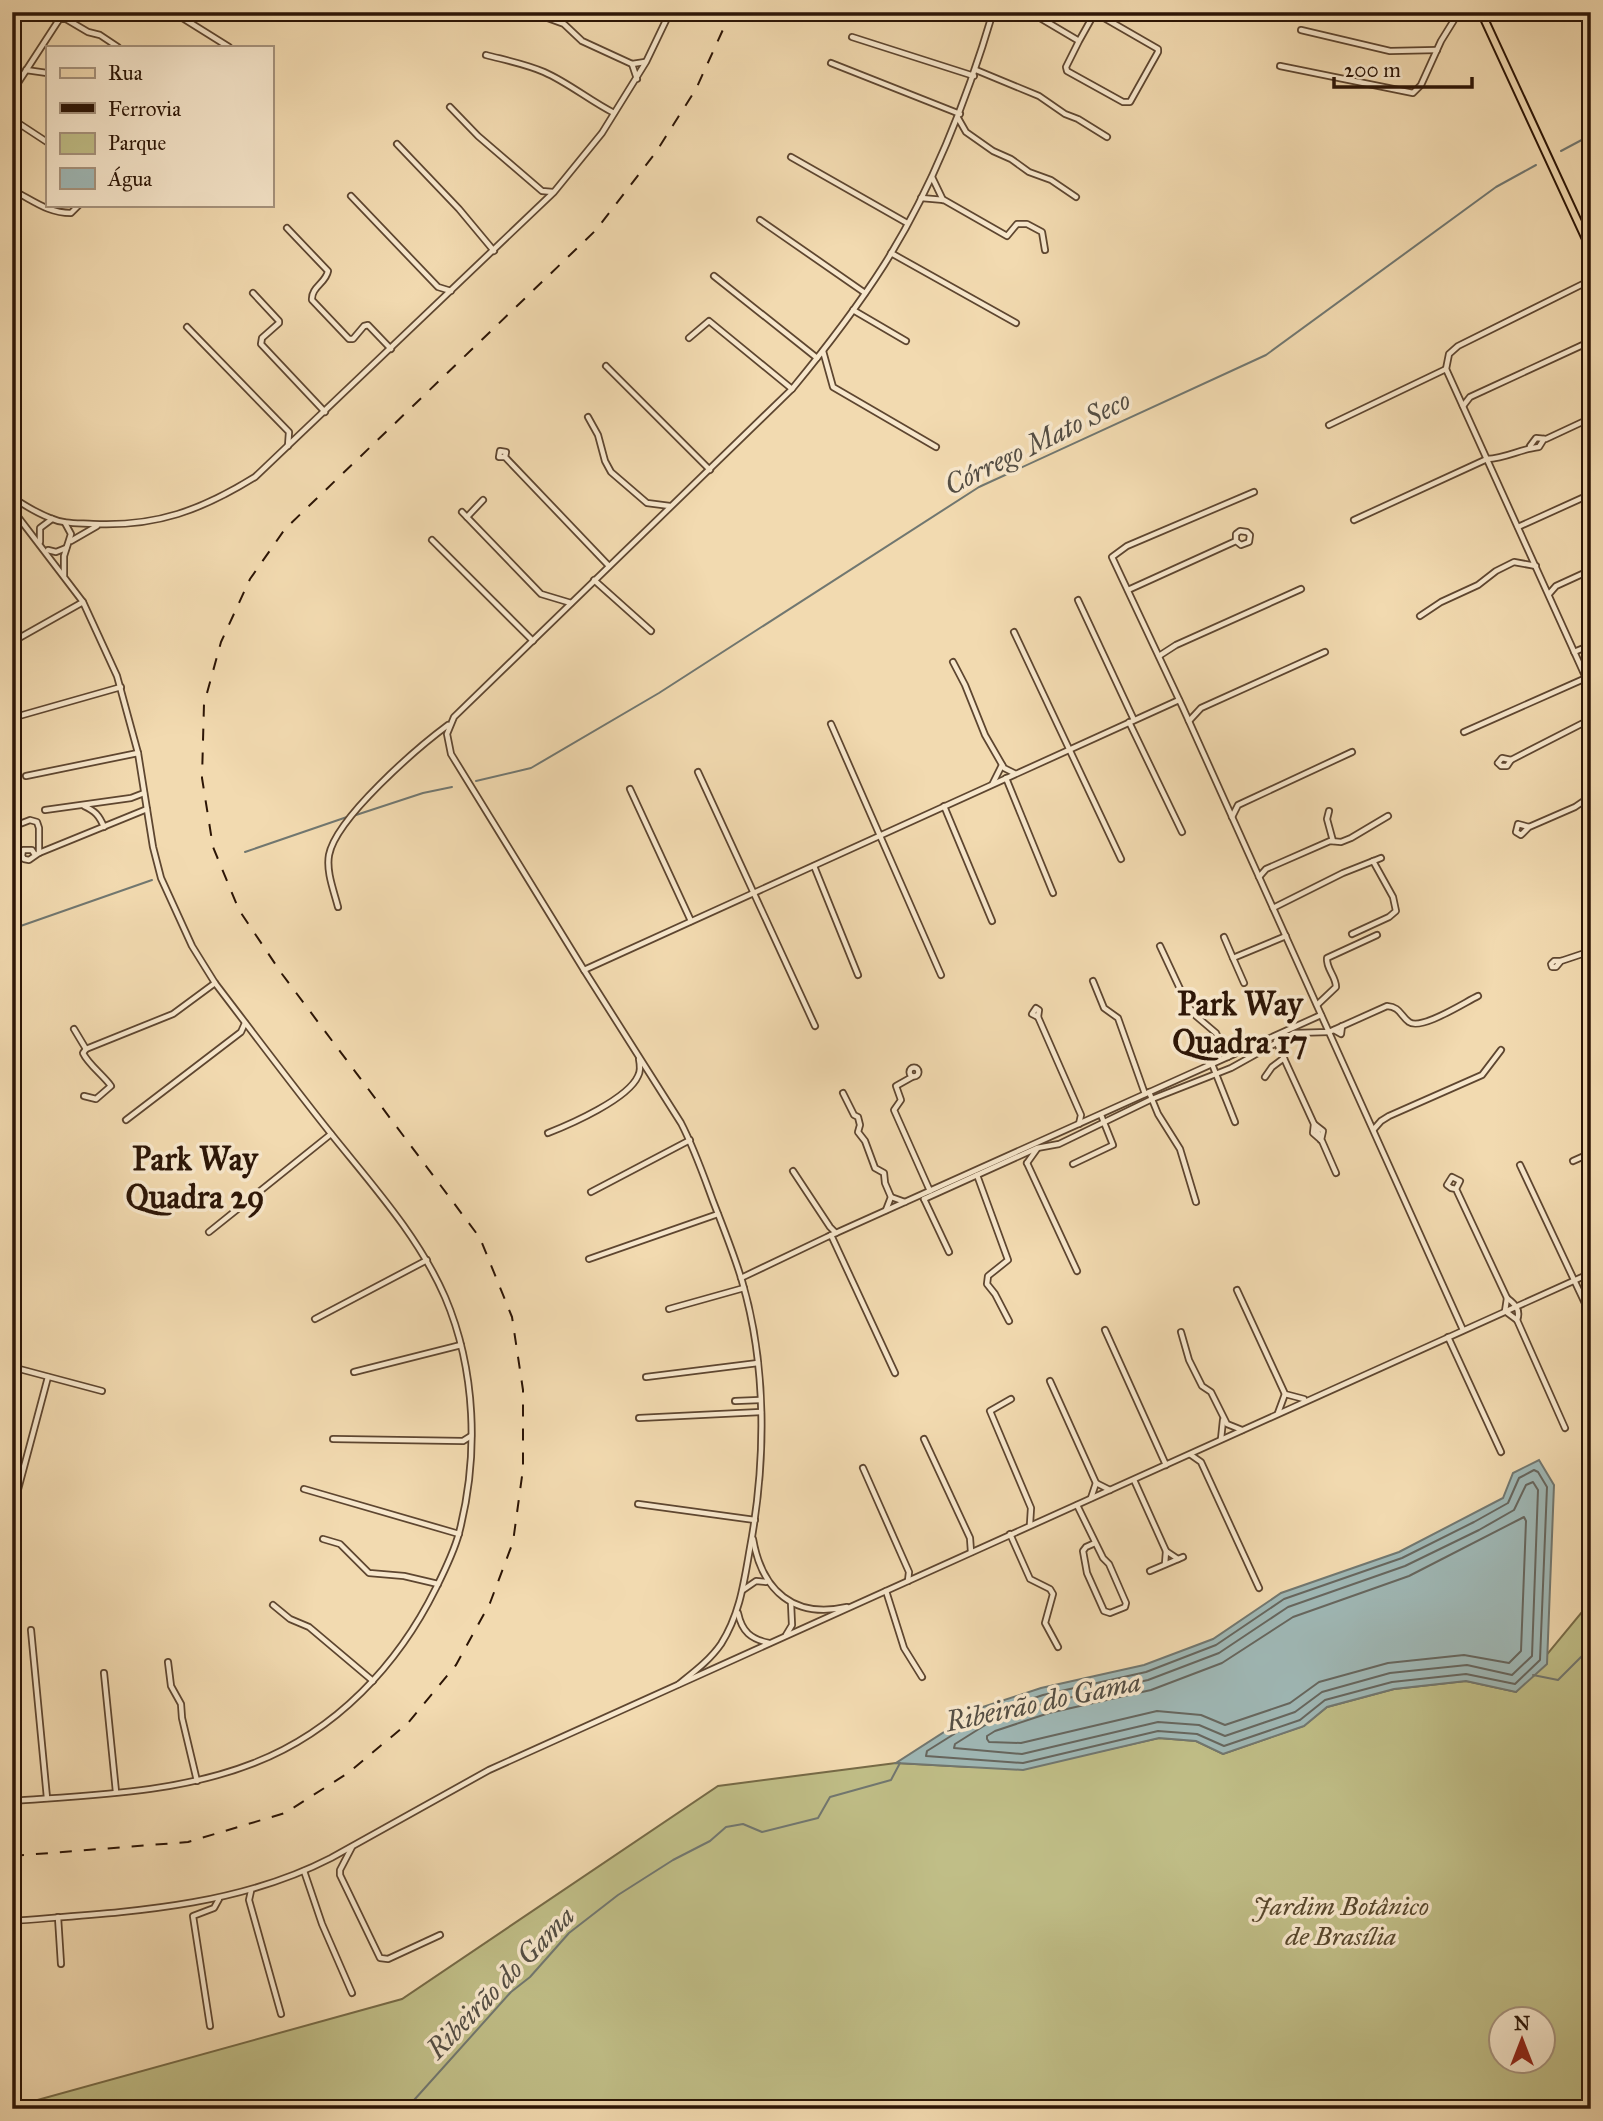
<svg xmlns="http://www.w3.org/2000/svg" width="1603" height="2121" font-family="'IM FELL Great Primer',serif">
	<rect width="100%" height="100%" fill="#f2dab0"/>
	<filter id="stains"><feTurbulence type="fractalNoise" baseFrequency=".00286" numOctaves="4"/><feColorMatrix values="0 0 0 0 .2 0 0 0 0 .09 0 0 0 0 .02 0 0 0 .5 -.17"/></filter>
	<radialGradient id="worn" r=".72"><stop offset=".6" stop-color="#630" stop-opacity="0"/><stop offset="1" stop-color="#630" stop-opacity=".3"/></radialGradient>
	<path fill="#c0be87" stroke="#766a46" stroke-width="2" fill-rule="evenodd" d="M1591 1601V2109H12V2107L402 1999 718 1786 896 1763 969 1767 1101 1751 1159 1738 1196 1741 1223 1754 1303 1726 1327 1707 1394 1689 1466 1681 1516 1692ZM1502 2020H1544V2062H1502Z"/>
	<path fill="#9fb8b6" stroke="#717770" stroke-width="2" d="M1539 1460 1554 1485 1547 1664 1516 1692 1466 1681 1394 1689 1327 1707 1304 1726 1223 1754 1196 1741 1159 1738 1023 1770 896 1763 983 1707 1041 1688 1144 1665 1213 1639 1281 1593 1399 1552 1503 1498 1513 1473Z"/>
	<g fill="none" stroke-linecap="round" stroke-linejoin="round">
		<g stroke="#66665e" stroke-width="2">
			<path d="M1534 1470 1538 1472 1547 1487 1540 1660 1515 1684 1466 1674 1392 1682 1325 1700 1300 1720 1224 1746 1197 1734 1158 1731 1023 1763 926 1756 927 1751 986 1714 1043 1695 1146 1672 1216 1645 1284 1599 1402 1558 1474 1522 1508 1503 1519 1478Z"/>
			<path d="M1533 1482 1538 1490 1532 1656 1512 1675 1467 1665 1390 1673 1322 1692 1295 1712 1225 1736 1199 1725 1158 1722 1022 1754 954 1748 955 1744 990 1722 1046 1703 1148 1680 1219 1653 1288 1607 1405 1566 1479 1530 1514 1510 1526 1485Z"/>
			<path d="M1524 1517 1526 1521 1521 1651 1509 1663 1464 1655 1388 1663 1319 1682 1290 1703 1225 1725 1201 1715 1157 1711 1021 1743 989 1742 987 1739V1736L995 1731 1049 1713 1151 1690 1222 1663 1293 1617 1409 1576Z"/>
		</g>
		<g stroke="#717770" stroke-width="2">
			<path d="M1561 151 1591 135"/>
			<path d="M476 781 531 768 659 693 979 487 1266 355 1496 187 1536 165"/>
			<path d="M356 815 423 793 452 787"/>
			<path d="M245 852 347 817"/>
			<path d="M12 929 152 880"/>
			<path d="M1533 1675 1558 1680 1591 1647"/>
			<path d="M406 2109 511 1992 530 1977 569 1933 618 1895 673 1860 710 1841 726 1827 743 1824 762 1832 818 1818 830 1797 891 1780 900 1763"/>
		</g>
		<defs>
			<g id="minor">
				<path d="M45 12 58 21"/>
				<path d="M173 12 229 47"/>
				<path d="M531 12 564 24 582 41 632 64 645 62"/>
				<path d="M1030 12 1079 41 1093 16 1099 15 1158 49V52L1130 102H1123L1067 71 1066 67 1079 41"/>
				<path d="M59 19H66L88 32 100 35 118 47"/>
				<path d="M1301 30 1390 51 1437 50"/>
				<path d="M852 37 974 76"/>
				<path d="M486 55C505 60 526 64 544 72 569 83 590 101 614 113"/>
				<path d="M831 63 960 114"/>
				<path d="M632 64 637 79"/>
				<path d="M1280 66 1413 93 1421 85 1441 41 1459 12"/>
				<path d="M26 70 47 73"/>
				<path d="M976 70 1039 96 1065 114 1078 119 1107 137"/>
				<path d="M12 92 64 12"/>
				<path d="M450 107 478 136 542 191 553 192"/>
				<path d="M958 118 966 132 993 151 1011 159 1029 172 1051 180 1076 197"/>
				<path d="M12 119 47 142"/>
				<path d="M397 144 459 209 494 251"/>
				<path d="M791 157 907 223"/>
				<path d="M932 177 943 200"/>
				<path d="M12 190C33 200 47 213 71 213L79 205"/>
				<path d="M351 196 438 287 451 291"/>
				<path d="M921 198 944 200 1007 236 1017 224H1027L1042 232 1045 250"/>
				<path d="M760 220 865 293"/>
				<path d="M287 228 328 271C326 283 311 287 312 300L349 339H353L364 326 368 325 391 349"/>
				<path d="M891 253 1016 323"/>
				<path d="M714 276 817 358"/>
				<path d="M1591 280 1458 346 1449 354 1446 369 1591 689"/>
				<path d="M253 293 279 321V323L262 338 261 344 325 412"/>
				<path d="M853 310 906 341"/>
				<path d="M187 327 289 432 288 446"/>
				<path d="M689 338 709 321 792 389"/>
				<path d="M823 351 833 387 936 447"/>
				<path d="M606 366 710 470"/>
				<path d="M1463 406 1470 397 1587 343"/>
				<path d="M588 417 598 435 605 461 611 472 647 503 670 506"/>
				<path d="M1329 425 1446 369"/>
				<path d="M1530 446 1536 438 1546 439 1591 418"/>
				<path d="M505 457 506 452 500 451 499 457H505L609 566"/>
				<path d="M1254 492 1127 546 1112 557 1183 708 1463 1330"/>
				<path d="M12 497C24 505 37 513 50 518 63 524 78 523 93 524 156 527 202 510 255 477L554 192 602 133 646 62 670 12"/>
				<path d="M12 509 83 602 117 676 138 753 153 847 161 878 192 946 215 983C254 1034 292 1085 332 1135 373 1186 419 1237 445 1297 476 1370 479 1456 459 1533 454 1552 445 1570 436 1588 398 1665 336 1731 254 1763 178 1793 93 1795 12 1801"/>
				<path d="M462 512 541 594 571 603"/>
				<path d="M467 517 483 500"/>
				<path d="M1354 520 1487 459C1507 458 1520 449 1539 447L1544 439"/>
				<path d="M1518 527 1591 494"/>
				<path d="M432 540 533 641"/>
				<path d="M71 541 97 526"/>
				<path d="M40 542V528L52 519"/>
				<path d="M48 550 56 552 66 548"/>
				<path d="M64 576V556L71 534 65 523"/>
				<path d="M594 580 651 631"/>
				<path d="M1128 590 1236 541V534L1240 531 1247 532 1250 535 1249 542 1241 545 1236 541"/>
				<path d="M1549 594 1556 586 1591 570"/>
				<path d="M1078 600 1134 720"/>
				<path d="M1420 616 1441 602 1478 585 1496 571 1514 562 1536 566"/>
				<path d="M1014 632 1121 859"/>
				<path d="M12 642 83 602"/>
				<path d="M1574 652 1591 645"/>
				<path d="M1159 656 1176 645 1301 589"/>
				<path d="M953 662 965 685 985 735 1004 768 1014 773"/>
				<path d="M12 718 121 687"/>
				<path d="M1189 721 1201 708 1325 652"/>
				<path d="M1129 722 1182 832"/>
				<path d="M831 724 941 975"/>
				<path d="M1464 732 1586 678"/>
				<path d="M1498 763 1502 758 1511 760 1591 719"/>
				<path d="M1498 763 1501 766H1507L1511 760"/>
				<path d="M698 772 815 1026"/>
				<path d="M26 776 138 753"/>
				<path d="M1006 778 1053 893"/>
				<path d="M993 783 1002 765"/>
				<path d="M630 789 691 921"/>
				<path d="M84 806C95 811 99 815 104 827"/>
				<path d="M944 806 992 921"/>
				<path d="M45 810 131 798 144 793"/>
				<path d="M1329 811 1327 819 1333 841"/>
				<path d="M1232 817 1238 805 1352 752"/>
				<path d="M12 827 30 820 37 822 39 828V853"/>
				<path d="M1529 827 1521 835 1516 832 1518 824 1529 827 1575 807 1591 796"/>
				<path d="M35 855 32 850H23L22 856 24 859 29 860 39 853 147 809"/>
				<path d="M814 866 858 975"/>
				<path d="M1259 877 1266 869 1330 841 1341 842 1351 838 1388 816"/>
				<path d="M338 907C334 891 326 872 329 855 336 818 417 748 448 725"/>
				<path d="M1273 908 1343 873 1381 858"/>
				<path d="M1352 934 1389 917 1396 911 1393 897 1373 861"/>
				<path d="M1224 937 1233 958"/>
				<path d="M1160 946 1188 1006 1196 1016 1216 1033 1228 1057"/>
				<path d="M1561 961 1556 967H1552L1551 964 1554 961H1561L1591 951"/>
				<path d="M584 970 1179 700"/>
				<path d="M1093 981 1104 1008 1118 1018 1145 1094"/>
				<path d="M1244 983 1233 958 1286 936"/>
				<path d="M1317 1005 1336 987C1336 976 1326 969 1327 958L1377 935"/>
				<path d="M1036 1008 1039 1010 1038 1017 1032 1014Z"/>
				<path d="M1038 1017 1081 1115 1079 1124"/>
				<path d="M74 1029 86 1049 173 1014 215 983"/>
				<path d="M1334 1030 1341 1034 1342 1026"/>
				<path d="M1276 1041 1314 1124 1313 1133 1321 1140"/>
				<path d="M1212 1064 1235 1122"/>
				<circle cx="914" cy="1072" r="4.5"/>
				<path d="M912 1077 896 1086 901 1100 894 1110 930 1191"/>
				<path d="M1265 1077 1272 1067 1284 1058"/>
				<path d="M1149 1092 1158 1114 1180 1149 1196 1202"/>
				<path d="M843 1093 854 1115 858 1117 860 1125 858 1132 865 1141 875 1168 884 1173 885 1183 891 1197 886 1210"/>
				<path d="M84 1096 96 1099 111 1086C103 1075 88 1064 83 1053L86 1049"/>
				<path d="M126 1120 241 1032 245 1023"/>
				<path d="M1374 1129 1381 1121 1389 1116 1482 1075 1501 1050"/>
				<path d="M548 1133C571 1124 628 1099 638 1076 641 1071 640 1064 639 1059"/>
				<path d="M1321 1140 1323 1131 1314 1124 1321 1140 1322 1141 1336 1173"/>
				<path d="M1573 1161 1591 1153"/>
				<path d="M1027 1163 1077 1271"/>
				<path d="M1027 1163 1037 1149"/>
				<path d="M1073 1164 1113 1145 1101 1115"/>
				<path d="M1520 1165 1591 1316"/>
				<path d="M793 1171 830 1227 836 1233"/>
				<path d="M977 1175 1008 1260 988 1276 987 1284 995 1294 1009 1321"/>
				<path d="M1456 1189 1460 1181 1452 1177 1447 1185 1451 1188 1456 1189 1507 1298C1515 1304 1521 1310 1517 1320L1565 1428"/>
				<path d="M591 1192 690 1140"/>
				<path d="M891 1197 905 1202"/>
				<path d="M924 1199 1037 1148 1059 1144 1152 1099 1231 1068 1294 1033 1329 1032 1387 1006C1400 1007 1400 1015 1409 1022 1421 1031 1465 1002 1478 996"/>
				<path d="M924 1199 949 1252"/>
				<path d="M209 1232 331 1134"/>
				<path d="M831 1235 895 1373"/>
				<path d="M589 1259 718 1214"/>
				<path d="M741 1278 827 1237 1321 1015"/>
				<path d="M1237 1290 1285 1394 1304 1399"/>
				<path d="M1507 1298 1505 1311 1517 1320"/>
				<path d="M669 1309 744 1288"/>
				<path d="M315 1319 427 1260"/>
				<path d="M1105 1330 1166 1465"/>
				<path d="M1181 1332 1189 1360 1202 1386 1211 1392 1227 1424 1242 1430"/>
				<path d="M1448 1337 1501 1452"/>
				<path d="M12 1367 102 1391"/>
				<path d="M354 1372 461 1345"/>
				<path d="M646 1377 758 1363"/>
				<path d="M1050 1381 1096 1483 1110 1490"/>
				<path d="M1011 1399 990 1411 1031 1508 1030 1524"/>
				<path d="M735 1401 760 1400"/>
				<path d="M1278 1413 1285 1394"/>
				<path d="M639 1418 761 1412"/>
				<path d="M333 1439 463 1441 471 1436"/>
				<path d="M924 1439 970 1538 971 1552"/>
				<path d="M1221 1439 1223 1420"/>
				<path d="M1191 1455 1201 1462 1259 1588"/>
				<path d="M863 1468 909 1572 908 1581"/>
				<path d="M1134 1480 1166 1551 1165 1564"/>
				<path d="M304 1489 459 1534"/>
				<path d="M1091 1498 1096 1483"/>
				<path d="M638 1504 755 1520"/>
				<path d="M1077 1505 1103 1558 1109 1564 1126 1603 1125 1607 1110 1613 1104 1611 1087 1573 1083 1551 1086 1547 1095 1543"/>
				<path d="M12 1512 48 1377"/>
				<path d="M1010 1534 1030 1579 1050 1589 1053 1594 1045 1623 1058 1647"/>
				<path d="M323 1539 340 1544 369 1573 404 1576 438 1584"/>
				<path d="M753 1539C762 1591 794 1619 847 1607"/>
				<path d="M1166 1551 1178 1559"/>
				<path d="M1150 1571 1183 1557"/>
				<path d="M743 1590 756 1581 766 1582"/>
				<path d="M886 1591 904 1648 922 1677"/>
				<path d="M273 1605 290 1619 309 1627 373 1681"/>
				<path d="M738 1613C742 1632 751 1639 769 1643"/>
				<path d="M31 1630 47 1798"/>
				<path d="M786 1635 792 1625 791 1603"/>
				<path d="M168 1662 171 1686 181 1704 182 1718 197 1781"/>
				<path d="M104 1673 116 1792"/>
				<path d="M679 1684C694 1672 710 1660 721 1644 740 1614 744 1582 750 1548 766 1461 767 1366 742 1281 734 1254 723 1227 713 1201 703 1174 694 1148 681 1123L584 970 451 754 447 734 454 717 792 389C825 349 856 309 884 265 933 187 967 100 993 12"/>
				<path d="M352 1847 340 1870V1875L380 1958 388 1959 440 1935"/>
				<path d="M304 1871 322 1924 352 1993"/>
				<path d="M251 1891 249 1900 281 2014"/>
				<path d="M58 1917 61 1964"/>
				<path d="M12 1921C121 1912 232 1909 331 1858L489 1770 1591 1273"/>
				<path d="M210 2026 193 1916 214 1908 219 1899"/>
			</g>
			<path id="major" d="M1481 12 1591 250"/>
		</defs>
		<use href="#minor" stroke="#5e4630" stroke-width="8"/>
		<use href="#major" stroke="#2c1506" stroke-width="10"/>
		<use href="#minor" stroke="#f7e7cc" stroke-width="4.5"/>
		<use href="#major" stroke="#f2dab0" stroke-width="6"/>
		<path stroke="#2c1506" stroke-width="2" stroke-dasharray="12 12" stroke-linecap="butt" d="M12 1856 188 1842 285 1813 348 1773 408 1723 456 1665 490 1603 513 1542 523 1469V1390L512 1317 480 1238 282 974 239 910 213 847 202 778 204 704 221 642 250 579 285 529 596 230 656 152 696 89 731 12"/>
	</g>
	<g text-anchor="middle" stroke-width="7" stroke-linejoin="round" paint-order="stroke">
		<g font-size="26" font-style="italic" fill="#58482d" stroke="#f7e7cc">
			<text x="1341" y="1915">Jardim Botânico<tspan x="1341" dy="30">de Brasília</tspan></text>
		</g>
		<g font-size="28" font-style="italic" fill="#544e44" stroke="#f7e7cc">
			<text transform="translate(1037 442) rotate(-26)" y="10">Córrego Mato Seco</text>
			<text transform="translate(1043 1701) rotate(-12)" y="10">Ribeirão do Gama</text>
			<text transform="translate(500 1982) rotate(-46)" y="10">Ribeirão do Gama</text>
		</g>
		<g font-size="33" font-weight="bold" fill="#2c1506" stroke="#f7e7cc">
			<text x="1240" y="1015">Park Way<tspan x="1240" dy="38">Quadra 17</tspan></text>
			<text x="195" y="1170">Park Way<tspan x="195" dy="38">Quadra 29</tspan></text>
		</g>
	</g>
	<rect width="1603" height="2121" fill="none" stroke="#f2dab0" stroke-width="42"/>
	<rect x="14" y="14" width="1575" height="2093" fill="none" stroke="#2c1506" stroke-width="3.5"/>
	<rect x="21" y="21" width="1561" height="2079" fill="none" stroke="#2c1506" stroke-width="2"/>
	<rect x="46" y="46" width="228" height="161" fill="#f7e7cc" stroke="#a6937d" stroke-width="2"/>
	<rect x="60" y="68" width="35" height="10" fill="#f2dab0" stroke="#a6937d" stroke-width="2"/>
	<text x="108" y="80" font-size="21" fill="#2c1506">Rua</text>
	<rect x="60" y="103" width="35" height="10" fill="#2c1506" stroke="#a6937d" stroke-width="2"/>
	<text x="108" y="116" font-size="21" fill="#2c1506">Ferrovia</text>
	<rect x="60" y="133" width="35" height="21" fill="#c0be87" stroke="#a6937d" stroke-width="2"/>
	<text x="108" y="150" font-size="21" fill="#2c1506">Parque</text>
	<rect x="60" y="168" width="35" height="21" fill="#9fb8b6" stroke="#a6937d" stroke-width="2"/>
	<text x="108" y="186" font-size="21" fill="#2c1506">Água</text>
	<g transform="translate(1522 2040)"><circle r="33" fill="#f7e7cc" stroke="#a6937d" stroke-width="2"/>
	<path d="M0-5L12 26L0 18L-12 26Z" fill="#8f2418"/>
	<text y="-10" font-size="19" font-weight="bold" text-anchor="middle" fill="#2c1506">N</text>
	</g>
	<path d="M1334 77v10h138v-10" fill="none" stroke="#2c1506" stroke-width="3.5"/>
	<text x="1344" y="77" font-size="21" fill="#2c1506" stroke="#f7e7cc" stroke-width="5" paint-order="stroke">200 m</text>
	<rect width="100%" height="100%" filter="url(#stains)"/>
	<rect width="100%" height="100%" fill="url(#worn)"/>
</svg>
